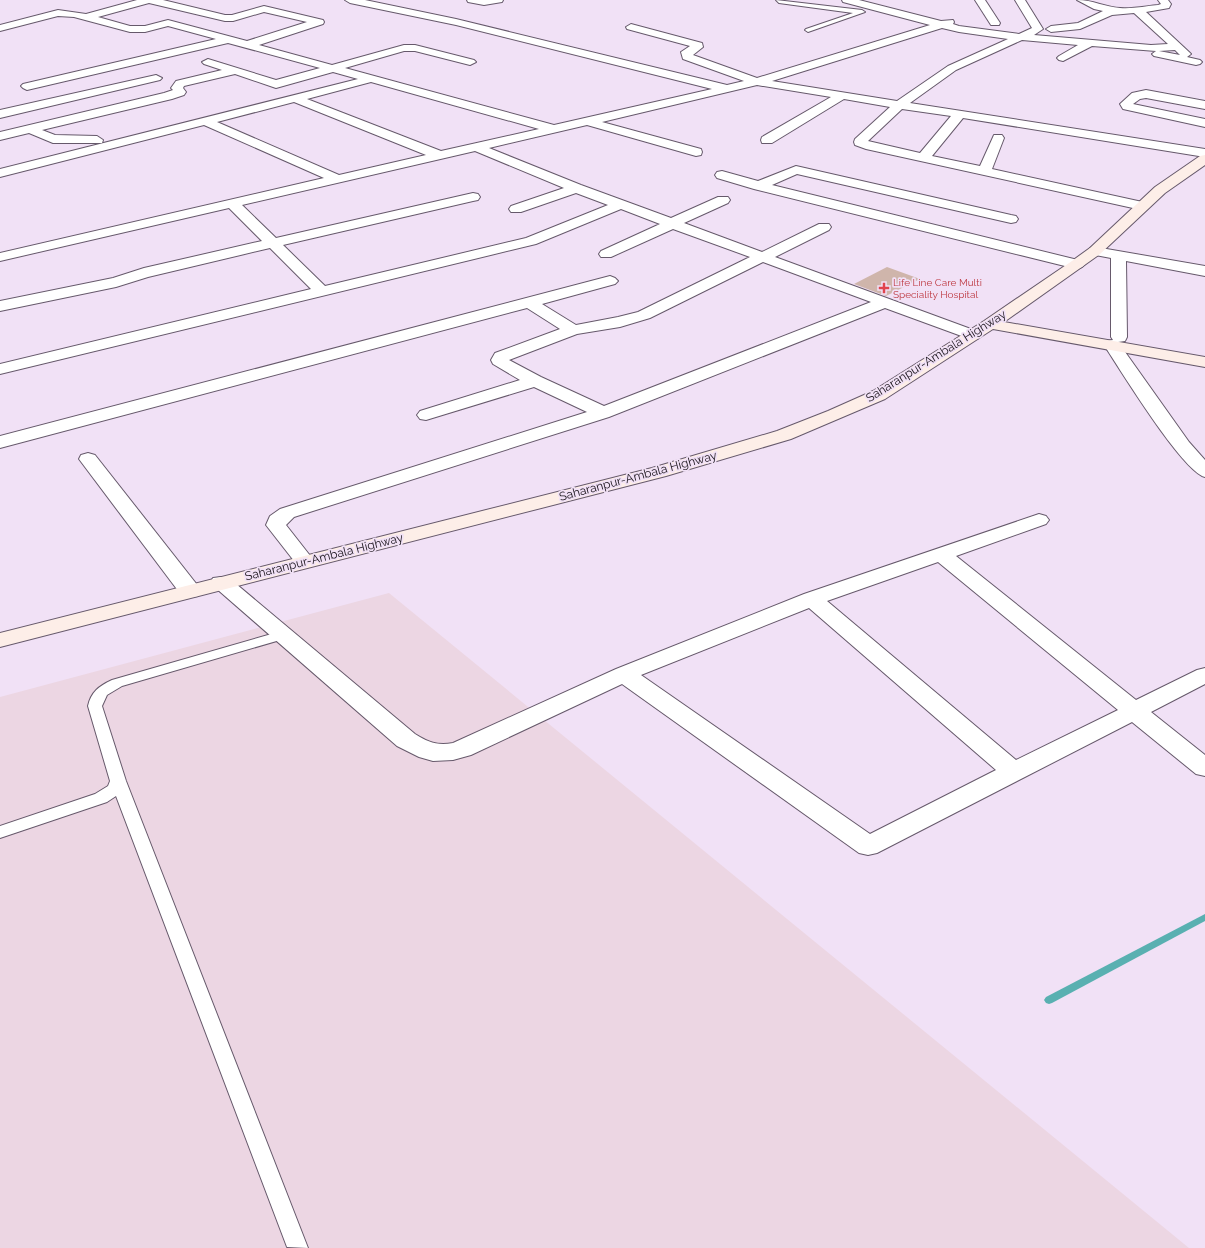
<svg xmlns="http://www.w3.org/2000/svg" width="1205" height="1248" font-family="Raleway,sans-serif">
	<rect width="100%" height="100%" fill="#f1e1f6"/>
	<path fill="#ecd6e3" d="M389 593 1189 1248H0V697Z"/>
	<g fill="none" stroke-linecap="round" stroke-linejoin="round">
		<path fill="#59b0b1" fill-rule="evenodd" d="M1205 914V921L1052 1003 1049 1004 1046 1003 1044 1000 1046 997Z"/>
	</g>
	<path fill="#cfb5ab" d="M887 267 920 279 886 296 854 284Z"/>
	<g fill="none" stroke-linecap="round" stroke-linejoin="round">
		<defs>
			<g id="service">
				<path d="M776 0 862 10 865 12 808 32 805 30 806 29 853 13 779 3Z"/>
				<path d="M282 631 287 632 289 635 287 638 122 686 107 695 102 706 126 781 308 1248 287 1247 116 796 107 802 0 838V826L95 794 108 786 110 781 88 706C91 692 99 686 112 680Z"/>
			</g>
			<g id="minor">
				<path d="M137 0H163L225 15H232L264 6 323 20 324 22 323 24 259 45 332 65 404 45H415L474 60 476 62 470 65 415 51H404L345 68 554 125 712 89 456 25 350 3 345 0H365L456 19 727 85 744 81 683 59 681 52 690 46 627 29 626 27 631 24 702 43 703 47 693 55 757 78 930 25 843 2 842 0H859L941 21 953 20 954 22 953 24 959 26 1019 34 1032 28 1015 0H1025L1043 29 1034 35 1151 45 1168 44 1134 13 1112 15 1080 29 1051 32 1046 29 1051 26 1078 23 1103 11 1094 9 1077 0C1093 0 1105 7 1120 8 1133 9 1146 6 1158 5L1161 4 1158 0H1168L1171 4 1169 8 1146 12 1189 52 1191 54 1187 57 1200 60 1202 62 1200 64 1196 65 1154 56 1152 54 1156 51 1092 46 1063 61 1059 60 1057 58 1059 56 1078 45 1022 40 956 70 910 103 1205 149V157L963 118 932 156 980 166 994 135H1002L1004 138 992 169 1147 203 1149 206 1147 209 1142 210 866 149 855 145 854 142 855 139 890 107 844 99 772 143H762L761 140 762 137 831 97 757 85 602 122 701 149 702 152 701 155 696 156 587 125 489 148 581 185 671 218 718 197H728L730 200 728 203 684 223 762 252 819 224H829L831 227 829 230 775 257 979 332 981 335 979 338 973 340 967 338 885 308 609 417 294 517 286 525 315 562 312 566 305 568 298 566 266 525 270 516 280 509 587 412 534 387 426 420 420 419 417 415 420 411 520 380 493 364 491 360 495 353 560 329 527 308 0 448V436L610 276 615 278 618 281 615 284 542 304 576 325 618 317 638 312 750 257 673 229 611 257H601L599 254 601 251 660 224 621 209 536 244 0 374V364L311 289 270 248 148 277 116 287 0 311V301L113 278 144 268 262 241 229 208 0 261V253L324 178 204 125 0 177V169L358 79 333 72 276 88 235 74 184 86 183 88 186 92 184 95 172 99 42 130 55 135 97 136 103 140 102 143H53L29 133 0 140V132L164 93 173 90 171 88 176 81 222 70 204 64 202 62 208 59 276 80 320 68 228 43 27 90 23 88 21 86 23 84 216 39 168 26 145 32H130L74 17 58 16 0 31V25L58 10 86 14ZM149 3 225 21H233L264 12 307 22 247 41 168 20 145 26H130L98 17ZM942 28 959 32 1008 39 948 66 897 101 772 81ZM1175 50 1180 55 1159 51ZM371 82 539 129 441 151 307 99ZM294 102 426 155 339 175 217 122ZM902 109 951 116 920 153 868 141ZM475 151 564 188 511 206 509 209 511 212H521L576 193 608 205 526 238 325 286 283 245 473 201 478 200 480 197 478 194 473 193 276 238 242 205ZM763 262 871 302 604 406 541 377 509 360 577 334 620 327 650 318Z"/>
				<path d="M467 0H503L502 2 484 5 468 2Z"/>
				<path d="M975 0H985L1000 23 999 25H991Z"/>
				<path d="M156 75 162 78 160 80 0 118V110Z"/>
				<path d="M1146 90 1205 101V109L1146 98 1140 99 1133 104 1205 119V127L1123 109 1120 104 1132 93Z"/>
				<path d="M796 166 1011 215 1016 216 1018 219 1016 222 1011 223 797 174 772 185 1082 261 1085 264 1082 267 1077 269 754 189 717 178 715 175 717 172 722 171 758 181Z"/>
				<path d="M1095 247 1205 266V276L1126 261 1127 337 1125 341 1118 342 1189 442 1205 460V477C1182 471 1120 369 1104 345L1106 341 1113 340 1111 337V258L1090 254 1088 251 1090 248Z"/>
				<path d="M88 453 95 455 198 586 201 591 198 596 190 597 182 596 79 459 81 455Z"/>
				<path d="M1039 514 1046 516 1049 520 1046 524 956 556 1136 700 1197 670 1205 668V684L1151 712 1205 755V776L1196 774 1132 722 877 853 868 855 859 853 622 684 471 755 453 760 433 761 419 757 397 746 210 583 213 578 221 577 229 578 415 734C428 742 437 746 453 743L616 669 804 594ZM938 562 1118 710 1016 760 827 601ZM809 608 996 770 870 834 641 675Z"/>
			</g>
			<path id="secondary" d="M1205 155V165L1165 193 1100 254 1004 322 1205 357V367L993 329 885 399 791 439 666 476 0 647V633L652 468 777 431 828 411 873 391 984 321 1072 261 1090 248 1155 187 1200 156Z"/>
		</defs>
		<use href="#service" stroke="#66596b" stroke-width="2"/>
		<use href="#minor" stroke="#66596b" stroke-width="2"/>
		<use href="#secondary" stroke="#66596b" stroke-width="2"/>
		<use href="#service" fill="#fff" fill-rule="evenodd"/>
		<use href="#minor" fill="#fff" fill-rule="evenodd"/>
		<use href="#secondary" fill="#fdeee8" fill-rule="evenodd"/>
	</g>
	<path fill="#e0444e" stroke="#f1e1f6" stroke-width="1.5" d="M882 282h4v4h4v4h-4v4h-4v-4h-4v-4h4z"/>
	<g text-anchor="middle" stroke-width="3.5" stroke-linejoin="round" paint-order="stroke">
		<g font-size="10" fill="#be3a42" stroke="#f1e1f6" text-anchor="start">
			<text x="893" y="286">Life Line Care Multi<tspan x="893" dy="12">Speciality Hospital</tspan></text>
		</g>
		<g font-size="12" fill="#1a141b" stroke="#f1e1f6">
			<text transform="translate(936 356) rotate(-32)" y="4">Saharanpur-Ambala Highway</text>
			<text transform="translate(638 476) rotate(-15)" y="4">Saharanpur-Ambala Highway</text>
			<text transform="translate(324 557) rotate(-14)" y="4">Saharanpur-Ambala Highway</text>
		</g>
	</g>
</svg>
